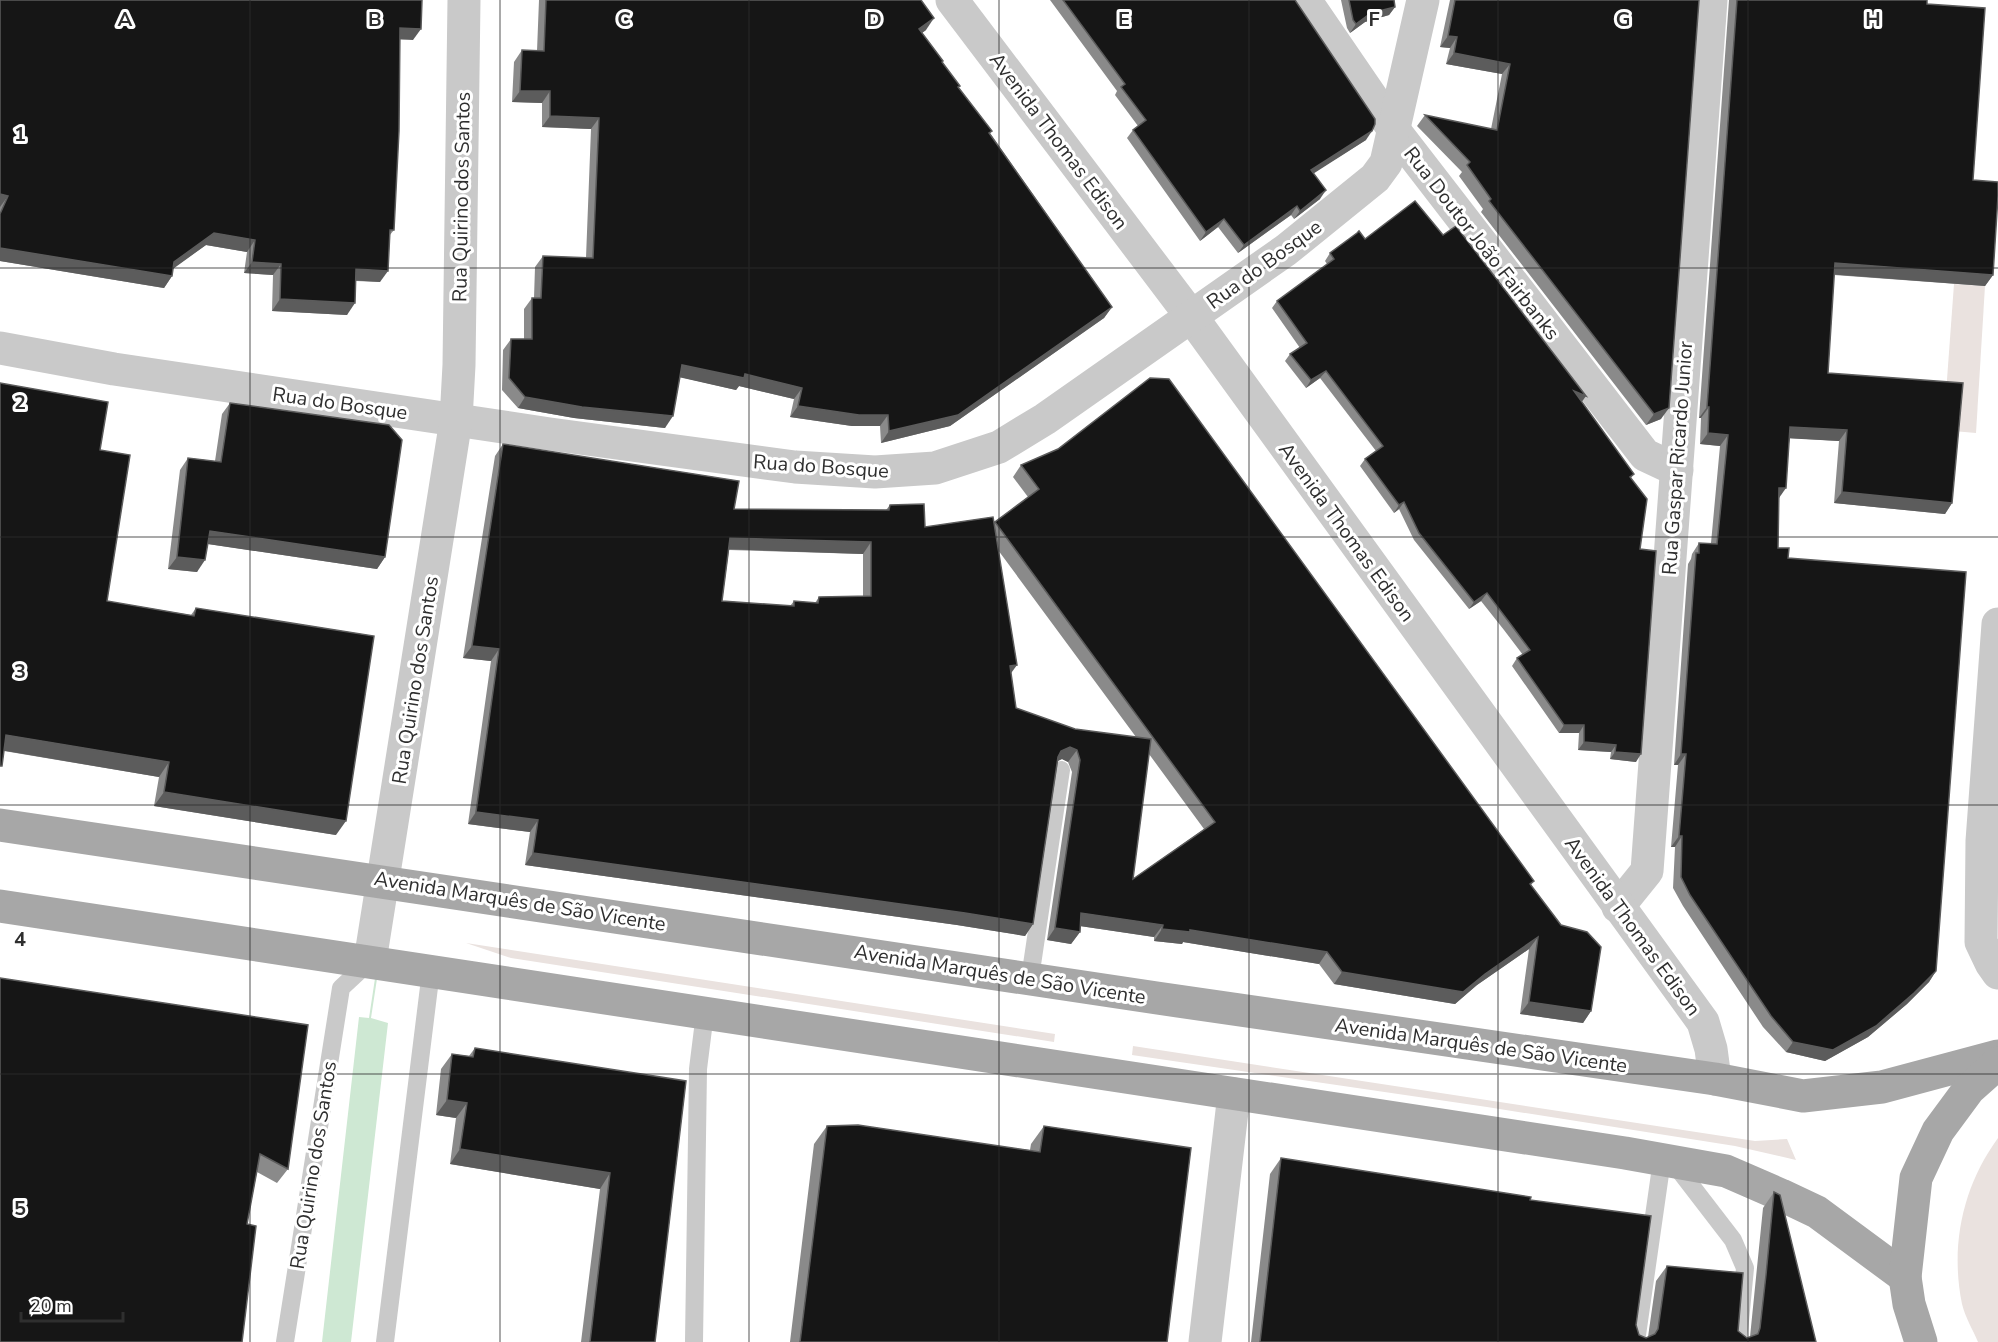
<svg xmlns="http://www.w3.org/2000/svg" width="1998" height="1342" font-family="'Nunito Sans',sans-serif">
	<rect width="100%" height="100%" fill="#fff"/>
	<g fill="#eae2df">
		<path d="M1954 284 1985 286 1976 433 1953 431 1946 393Z"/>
		<path d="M466 943 1055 1034 1054 1042 511 958Z"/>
		<path d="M1133 1046 1755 1141 1787 1139 1796 1160 1735 1146 1487 1107 1132 1055Z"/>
		<path d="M1998 1138V1342H1978C1973 1330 1965 1317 1962 1304 1950 1245 1963 1186 1998 1138Z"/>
	</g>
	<path fill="#cee8d3" d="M458 430H461L371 1018 388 1023 351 1342H322L359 1017 369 1018Z"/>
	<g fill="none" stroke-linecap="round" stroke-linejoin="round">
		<g stroke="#c9c9c9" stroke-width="18">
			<path d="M1030 978 1061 770"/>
			<path d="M1673 1162 1733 1240 1745 1268 1738 1342"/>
			<path d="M285 1342 341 988 370 961"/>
			<path d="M385 1342 431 971"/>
			<path d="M694 1342 698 1069 705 1013"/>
			<path d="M1636 1342 1662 1160"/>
		</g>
		<g stroke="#c9c9c9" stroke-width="33">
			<path d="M1305 0 1394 130 1645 455 1677 470"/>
			<path d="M1998 624 1982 841 1981 942 1991 963 1998 973"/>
			<path d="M1618 907 1647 871 1711 0"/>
		</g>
		<g stroke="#c9c9c9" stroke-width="33">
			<path d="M952 0 1191 316 1703 1022 1711 1049 1715 1079"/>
			<path d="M0 348 114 369 550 434 795 467 875 472 935 468 999 447 1045 419 1286 250 1375 178 1386 163 1423 0"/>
			<path d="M370 961 456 420 459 365 464 0"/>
			<path d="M1205 1342 1234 1094"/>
		</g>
		<g stroke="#a7a7a7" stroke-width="33">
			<path d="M0 825 1157 998 1715 1079 1803 1096 1882 1087 1998 1056"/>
			<path d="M0 906 1625 1153 1726 1171 1781 1195 1817 1212 1905 1277"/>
			<path d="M1921 1342 1909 1304 1905 1277 1916 1178 1938 1131 1969 1089 1998 1063"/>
		</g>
	</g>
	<g fill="#8a8a8a" fill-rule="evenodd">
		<path d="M0 0 413 40 400 39 394 230 389 236 380 282 356 281 347 315 272 311 273 275 244 273 247 252 206 245 173 268 172 276 164 288 0 261Z"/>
		<path d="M539 0H921L926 30 922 33 943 61 942 62 959 88 992 131 990 133 1112 307 1104 318 950 426 881 443 880 426H852L790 417 794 399 739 386 736 390 680 377 665 428 574 418 518 408 502 390 503 350 511 339H524V309L532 298H534L535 267 543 256 586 258 591 129 542 127V103L512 102 514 62 522 50 537 51Z"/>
		<path d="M1050 0H1295L1366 140 1313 173 1320 199 1294 219 1291 215 1238 253 1218 227 1200 241 1127 138 1133 130 1138 126 1115 95 1117 91Z"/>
		<path d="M1341 0H1394L1395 7 1389 15 1365 22 1350 33 1347 28Z"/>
		<path d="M1450 0H1699L1661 419 1646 425 1481 212 1483 209 1459 176 1462 172 1417 126 1425 115 1491 129 1502 74 1446 64 1450 48 1440 47Z"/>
		<path d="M1729 0H1927V4L1973 180 1993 275 1985 286 1834 275 1828 373 1952 503 1945 514 1834 503 1839 441 1790 438 1779 498 1778 548 1788 558 1936 971 1929 982 1907 1004 1868 1037 1825 1061 1786 1052 1763 1027 1683 906 1673 888 1675 847H1671L1678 765H1674L1688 564 1691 559 1692 554 1699 543H1711L1720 446 1700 444 1701 418H1699Z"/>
		<path d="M1443 235 1582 402 1634 474 1631 478 1640 549 1636 762 1610 759 1611 752 1578 750 1579 733H1559L1512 666 1517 658 1523 655 1504 630 1481 601 1469 609 1414 540 1399 509 1394 513 1360 466 1365 459 1376 451 1320 378 1306 388 1285 361 1290 354 1300 348 1272 308 1277 301 1327 264 1325 261 1330 253 1365 239Z"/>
		<path d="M0 383 100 450 107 601 191 615 196 608 336 835 154 806 159 777 4 751Z"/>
		<path d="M230 403 385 557 377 569 208 544 197 572 168 569 180 470 188 458 215 461 222 414Z"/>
		<path d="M503 444 734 509 886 510 890 505 925 527 994 523 1028 497 1013 477 1021 465 1534 881 1531 885 1591 1011 1583 1023 1520 1014 1529 949 1477 985 1455 1004 1334 984 1319 964 1183 942 1182 944 1154 941V937L1080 926V932L1071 944 1047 940 1072 772 1068 762 1062 759 1058 761 1033 924 1025 936 957 925 525 865 530 832 468 824 491 661 463 658 495 456ZM729 550 863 554V596L819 597 815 603 794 601 790 606 722 601ZM998 550 1136 737 1075 729 1016 708 1011 673ZM1149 754 1204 829 1133 879Z"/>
		<path d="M0 978 288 1169 277 1183 257 1172 247 1224Z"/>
		<path d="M475 1048 686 1081 655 1342H581L600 1189 450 1164 456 1118 436 1115 441 1069 452 1054 469 1056Z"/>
		<path d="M827 1126 1030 1150 1031 1144 1044 1126 1167 1342H790L814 1144Z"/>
		<path d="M1281 1158 1530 1200 1636 1325 1639 1335 1646 1338 1648 1337 1656 1281 1667 1266 1738 1331 1747 1338 1750 1337 1763 1208 1774 1192 1816 1342H1251L1270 1174Z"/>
	</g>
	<g fill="#5c5c5c">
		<path d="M1395 7 1389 15 1365 22 1350 33 1356 24 1371 13Z"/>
		<path d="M934 18 926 30 911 41 919 29Z"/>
		<path d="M400 28 421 29 413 40 392 39Z"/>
		<path d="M1448 36 1457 37 1450 48 1440 47Z"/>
		<path d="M1454 53 1510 64 1502 74 1446 64Z"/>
		<path d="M520 91H550L542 103 512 102Z"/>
		<path d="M550 116 599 118 591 129 542 127Z"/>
		<path d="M1372 131 1366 140 1305 179 1311 170Z"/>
		<path d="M1326 190 1320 199 1294 219 1300 211Z"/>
		<path d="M0 194 8 196 0 207Z"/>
		<path d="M1297 206 1291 215 1238 253 1244 245Z"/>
		<path d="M1224 219 1218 227 1200 241 1206 232Z"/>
		<path d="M214 233 255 240 247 252 206 245 166 274 174 262Z"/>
		<path d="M0 248 172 276 164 288 0 261Z"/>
		<path d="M252 262 281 264 273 275 244 273Z"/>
		<path d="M1835 263 1993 275 1985 286 1827 274Z"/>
		<path d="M356 269 388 271 380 282 348 280Z"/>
		<path d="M280 299 355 303 347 315 272 311Z"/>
		<path d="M1112 307 1104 318 950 426 881 443 889 431Z"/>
		<path d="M682 365 745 374 802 388 794 399 739 386 736 390 674 376Z"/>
		<path d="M1326 371 1320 378 1306 388 1311 380Z"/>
		<path d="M1574 391 1586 396 1581 403Z"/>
		<path d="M525 397 673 416 665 428 574 418 518 408Z"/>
		<path d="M798 406 888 415 880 426H852L790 417Z"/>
		<path d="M1707 407H1709L1701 418H1699Z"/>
		<path d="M1669 408 1661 419 1646 425 1654 414Z"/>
		<path d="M1790 427 1847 430 1839 441 1783 438Z"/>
		<path d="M1708 433 1728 435 1720 446 1700 444Z"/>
		<path d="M1779 488H1786L1779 498Z"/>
		<path d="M1842 492 1952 503 1945 514 1834 503Z"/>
		<path d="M1404 502 1399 509 1394 513 1399 505Z"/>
		<path d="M210 531 385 557 377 569 201 543Z"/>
		<path d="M730 538 871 542 863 554 722 549Z"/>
		<path d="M177 557 205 560 197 572 168 569Z"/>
		<path d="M1487 593 1481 601 1469 609 1474 602Z"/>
		<path d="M472 646 499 649 491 661 463 658Z"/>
		<path d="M1017 665 1009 676 1010 666Z"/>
		<path d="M1564 725H1584L1579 733H1559Z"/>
		<path d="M6 735 169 762 159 777 0 750Z"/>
		<path d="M1584 742 1616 745 1611 752 1578 750Z"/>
		<path d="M1070 747 1077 750 1068 762 1062 759 1053 763 1061 751Z"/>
		<path d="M1615 752 1641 754 1636 762 1610 759Z"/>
		<path d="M1681 754H1686L1678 765H1674Z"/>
		<path d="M164 792 346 821 336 835 154 806Z"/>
		<path d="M476 812 538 820 530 832 468 824Z"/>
		<path d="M1679 836H1682L1675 847H1671Z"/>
		<path d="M533 853 965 913 1033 924 1025 936 957 925 525 865Z"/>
		<path d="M1081 913 1163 925 1154 937 1073 925Z"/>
		<path d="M1055 928 1080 932 1071 944 1047 940Z"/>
		<path d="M1162 929 1190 930 1327 952 1319 964 1183 942 1182 944 1154 941Z"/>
		<path d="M1538 937 1529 949 1477 985 1455 1004 1334 984 1342 972 1485 974Z"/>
		<path d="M1936 971 1929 982 1907 1004 1868 1037 1825 1061 1786 1052 1793 1042Z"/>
		<path d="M1529 1002 1591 1011 1583 1023 1520 1014Z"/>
		<path d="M447 1100 467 1103 456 1118 436 1115Z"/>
		<path d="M460 1149 610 1173 600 1189 450 1164Z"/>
	</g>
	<g fill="#161616" stroke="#5c5c5c" stroke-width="1.5" fill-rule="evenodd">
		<path d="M0 0H422L421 29 400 28 399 131 394 230H390L388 271 356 269 355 303 280 299 281 264 252 262 255 240 214 233 174 262 172 276 0 248V214L8 196 0 194Z"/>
		<path d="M546 0H921L934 18 919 29 943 61 942 62 960 86 958 87 992 131 989 133 1112 307 958 415 889 431 888 415H859L798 406 802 388 745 374 744 378 682 365 673 416 582 407 525 397 509 378 511 339H532V298H541L543 256 593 258 599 118 550 116V91H520L522 50 544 51Z"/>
		<path d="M1063 0H1295L1375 119V124L1372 131 1311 170 1326 190 1300 211 1297 206 1244 245 1224 219 1206 232 1133 130 1146 120 1121 87 1125 84Z"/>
		<path d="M1349 0H1394L1395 7 1371 13 1356 24 1353 20Z"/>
		<path d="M1455 0H1699L1669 408 1654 414 1489 201 1491 199 1467 165 1470 162 1425 115 1497 130 1510 64 1454 53 1457 37 1448 36Z"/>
		<path d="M1737 0H1927V4L1985 8 1973 180 1998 182V196L1993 275 1835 263 1828 373 1963 383 1952 503 1842 492 1847 430 1790 427 1786 488H1779L1778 548H1789L1788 558 1966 572 1936 971 1914 993 1876 1026 1833 1050 1793 1042 1771 1016 1690 895 1681 877 1682 836H1679L1686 754H1681L1696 553H1699V543L1717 544 1728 435 1708 433 1709 407H1707Z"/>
		<path d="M1415 201 1443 235 1456 226 1586 396 1574 391 1634 474 1630 477 1647 499 1640 549 1656 551 1641 754 1615 752 1616 745 1584 742V725H1564L1517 658 1530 650 1509 622 1487 593 1474 602 1419 533 1404 502 1399 505 1365 459 1383 446 1326 371 1311 380 1290 354 1307 343 1277 301 1334 259 1330 253 1357 233 1359 231 1365 239Z"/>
		<path d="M1150 378 1169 379 1534 881 1530 884 1561 925 1587 932 1601 947 1591 1011 1529 1002 1538 937 1485 974 1463 992 1342 972 1327 952 1190 930V932L1162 929 1163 925 1081 913 1080 932 1055 928 1080 760 1077 750 1070 747 1061 751 1058 757 1033 924 965 913 533 853 538 820 476 812 499 649 472 646 503 444 739 481 734 509 889 510 890 505 924 504 925 527 993 517 1017 665 1010 666 1016 708 1075 729 1151 739 1133 879 1215 822 995 522 1039 489 1021 465 1058 449ZM730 538 871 542V596L819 597 818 603 794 601V606L722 601Z"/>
		<path d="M0 383 108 402 100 450 130 455 107 601 194 616 196 608 374 636 346 821 164 792 169 762 6 735 2 766H0Z"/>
		<path d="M230 403 389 425 402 440 385 557 210 531 205 560 177 557 188 458 221 462Z"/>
		<path d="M0 978 308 1025 288 1169 260 1154 247 1224 256 1226 242 1342H0Z"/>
		<path d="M475 1048 686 1081 655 1342H590L610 1173 460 1149 467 1103 447 1100 452 1054 473 1057Z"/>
		<path d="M858 1125 1040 1152 1044 1126 1191 1148 1167 1342H800L827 1126Z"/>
		<path d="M1281 1158 1531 1197 1530 1200 1651 1216 1636 1325 1639 1335 1646 1338 1655 1334 1658 1329 1667 1266 1743 1273 1738 1331 1747 1338 1758 1334 1760 1328 1766 1275 1774 1192 1780 1195 1816 1342H1260Z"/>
	</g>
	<path fill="none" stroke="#2f2f2f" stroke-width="1.5" stroke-opacity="0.55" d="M250 0V1342M500 0V1342M749 0V1342M999 0V1342M1249 0V1342M1498 0V1342M1748 0V1342M0 268H1998M0 537H1998M0 805H1998M0 1074H1998"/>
	<g text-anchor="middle" stroke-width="6" stroke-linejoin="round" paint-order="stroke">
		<g font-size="20" fill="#2f2f2f" stroke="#fff">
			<text transform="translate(1059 141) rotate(53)" y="7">Avenida Thomas Edison</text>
			<text transform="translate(461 197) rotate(-89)" y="7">Rua Quirino dos Santos</text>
			<text transform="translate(1482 243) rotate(52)" y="7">Rua Doutor João Fairbanks</text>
			<text transform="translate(1264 264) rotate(-36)" y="7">Rua do Bosque</text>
			<text transform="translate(340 403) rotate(8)" y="7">Rua do Bosque</text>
			<text transform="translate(1677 458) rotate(-86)" y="7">Rua Gaspar Ricardo Junior</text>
			<text transform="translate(821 466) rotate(4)" y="7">Rua do Bosque</text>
			<text transform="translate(1347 532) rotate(54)" y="7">Avenida Thomas Edison</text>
			<text transform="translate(415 680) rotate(-81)" y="7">Rua Quirino dos Santos</text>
			<text transform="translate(520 901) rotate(9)" y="7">Avenida Marquês de São Vicente</text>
			<text transform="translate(1633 926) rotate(54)" y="7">Avenida Thomas Edison</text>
			<text transform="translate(1000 974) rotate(9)" y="7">Avenida Marquês de São Vicente</text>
			<text transform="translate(1481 1045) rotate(8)" y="7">Avenida Marquês de São Vicente</text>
			<text transform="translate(313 1165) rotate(-81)" y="7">Rua Quirino dos Santos</text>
		</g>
	</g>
	<g font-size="20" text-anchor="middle" font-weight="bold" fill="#2f2f2f" stroke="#fff" stroke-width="6" stroke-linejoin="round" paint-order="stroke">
		<text x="125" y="26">A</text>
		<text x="375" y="26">B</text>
		<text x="624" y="26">C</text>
		<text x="874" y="26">D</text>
		<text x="1124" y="26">E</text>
		<text x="1374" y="26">F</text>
		<text x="1623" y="26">G</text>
		<text x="1873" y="26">H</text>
		<text x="20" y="141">1</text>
		<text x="20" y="409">2</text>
		<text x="20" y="678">3</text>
		<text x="20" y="946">4</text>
		<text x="20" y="1215">5</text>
	</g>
	<path d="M21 1312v9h102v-9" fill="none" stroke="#2f2f2f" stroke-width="3"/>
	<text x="30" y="1312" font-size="18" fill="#2f2f2f" stroke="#ffffff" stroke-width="4.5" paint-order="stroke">20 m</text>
</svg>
